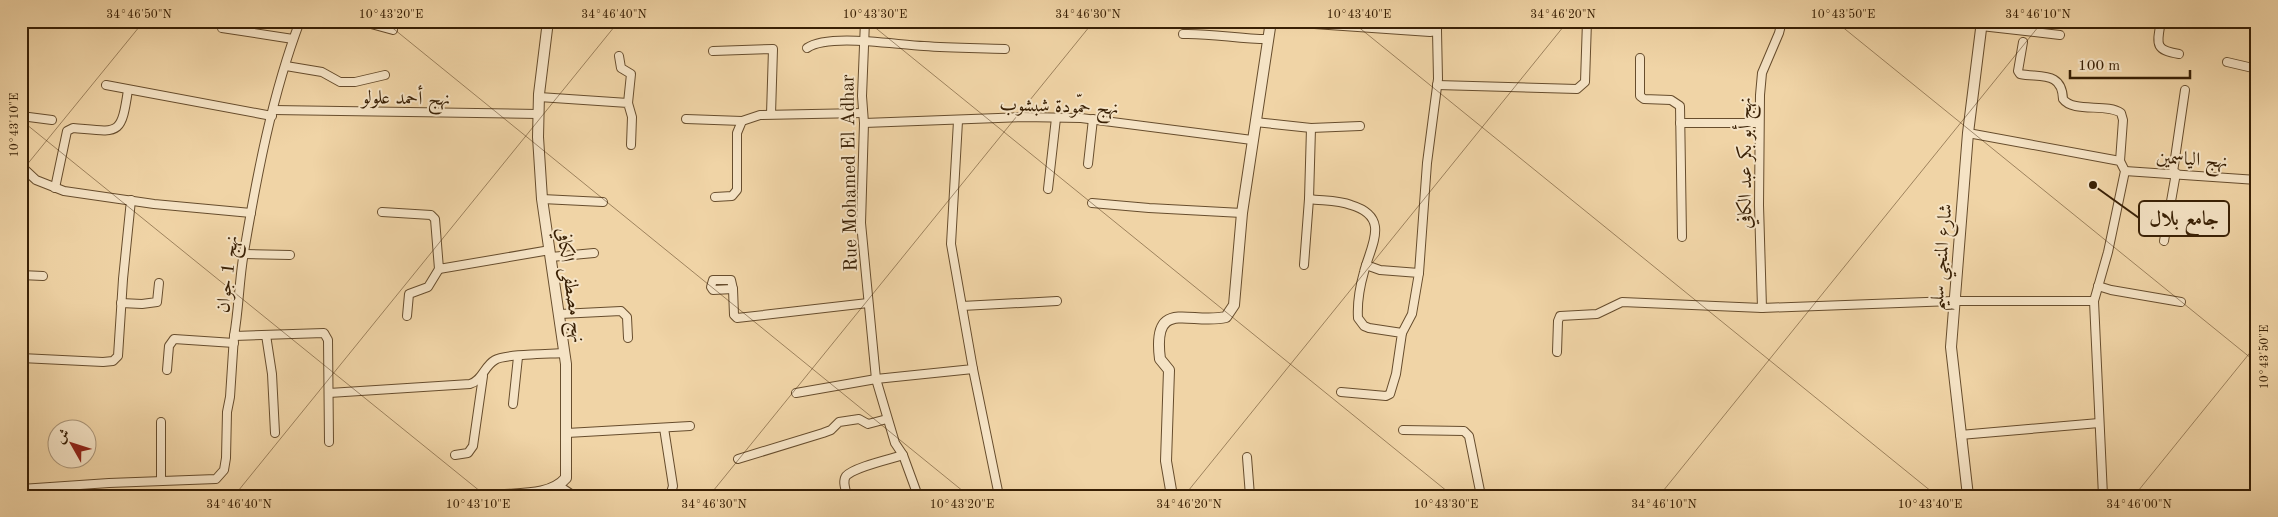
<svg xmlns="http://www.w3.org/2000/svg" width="2278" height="517" font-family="'Old Standard TT',Amiri,serif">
	<rect width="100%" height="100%" fill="#f0d4a6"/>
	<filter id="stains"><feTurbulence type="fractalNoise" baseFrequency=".004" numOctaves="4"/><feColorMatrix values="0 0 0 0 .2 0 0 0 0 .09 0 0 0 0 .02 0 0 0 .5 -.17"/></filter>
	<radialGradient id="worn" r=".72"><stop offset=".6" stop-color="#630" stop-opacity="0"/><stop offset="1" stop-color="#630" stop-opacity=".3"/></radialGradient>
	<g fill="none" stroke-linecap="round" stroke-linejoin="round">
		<defs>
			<g id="minor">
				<path d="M300 21C272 95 257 175 244 252 239 280 239 308 234 336L324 333 328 340 329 442"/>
				<path d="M360 21 393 30"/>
				<path d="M865 21 862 96 864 123 861 223 876 379 895 443 903 455 918 496"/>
				<path d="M1271 21 1430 32 1437 31V21"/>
				<path d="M2161 21C2157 44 2154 50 2179 54"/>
				<path d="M1981 26 2060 35"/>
				<path d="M222 28 293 39"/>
				<path d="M1183 34C1211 33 1239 39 1267 39"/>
				<path d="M2023 42 2018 71 2020 74C2040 78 2062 71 2063 99 2073 113 2107 103 2121 113L2123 120 2120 161"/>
				<path d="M807 48C829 33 896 45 924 46 951 48 978 48 1005 49"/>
				<path d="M713 51 773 49 771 114"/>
				<path d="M619 56 621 68 631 74 628 103"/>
				<path d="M1640 58V96L1644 99 1671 100 1680 106 1682 237"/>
				<path d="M2227 62 2257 69"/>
				<path d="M286 66 322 72 340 82H355L385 75"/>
				<path d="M106 85 272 116"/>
				<path d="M1437 85 1577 89 1585 82 1587 21"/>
				<path d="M539 97 628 103 632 117 631 145"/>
				<path d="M273 110 538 114"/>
				<path d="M21 116 52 120"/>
				<path d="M686 119 742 121"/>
				<path d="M1255 122 1311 128 1360 126"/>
				<path d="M864 123 1022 117 1081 118 1252 140"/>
				<path d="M1680 123H1759"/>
				<path d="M1968 133 2120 161 2125 171 2108 252 2094 301 2103 496"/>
				<path d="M1088 164 1093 119"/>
				<path d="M21 166 36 180 64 191 154 204 251 213"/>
				<path d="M2125 171 2257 180"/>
				<path d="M2173 172 2185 90"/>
				<path d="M55 188 67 131 73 128C119 132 121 137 128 90"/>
				<path d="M1048 189 1056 118"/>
				<path d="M715 197 732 196 737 190V133L742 121 760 115 862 113"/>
				<path d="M542 199 603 202"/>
				<path d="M1309 199C1323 201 1338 200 1351 205 1391 217 1371 245 1364 272 1360 286 1357 302 1358 318L1364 326 1369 328 1402 333 1396 374 1390 394 1386 396 1341 392"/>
				<path d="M1092 203 1149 208 1242 213"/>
				<path d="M382 212 431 215 435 219 439 269 550 250"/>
				<path d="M2164 241 2176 173"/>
				<path d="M244 254 290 255"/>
				<path d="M551 257 594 253"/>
				<path d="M1304 265 1309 199 1311 128"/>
				<path d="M1366 265 1380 270 1419 273 1412 314 1402 333"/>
				<path d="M1419 273 1427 163 1438 79 1437 31"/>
				<path d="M21 275 43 276"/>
				<path d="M2255 276 2257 303"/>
				<path d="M713 280H731L733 289 713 290 711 287Z"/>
				<path d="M2098 286 2111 290 2181 302"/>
				<path d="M733 289 734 315 737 318 868 303"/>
				<path d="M121 303 142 304 157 302 159 283"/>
				<path d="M962 306 1057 301"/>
				<path d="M1762 308 1759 205 1760 95 1762 73 1779 33 1782 21"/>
				<path d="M560 314 621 311 627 317 628 338"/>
				<path d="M407 316 409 294 428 287 439 269"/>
				<path d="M266 335 272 374 275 433"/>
				<path d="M1557 352 1558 321 1560 316 1597 314 1622 302 1762 308 1953 301H2094"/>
				<path d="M21 358 103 362 113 361 118 356 123 279 131 200"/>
				<path d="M973 369 999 496"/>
				<path d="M167 370 169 346 174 339 234 343"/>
				<path d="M329 393 470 384C483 380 484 366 495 360 504 354 551 354 564 353"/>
				<path d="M796 393 876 379 973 369 951 244 958 121"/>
				<path d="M513 404 518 357"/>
				<path d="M161 422V481"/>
				<path d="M664 428 673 486 670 496"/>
				<path d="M1403 430 1464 431 1469 436 1481 496"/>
				<path d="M567 433 690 426"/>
				<path d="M1960 435 2099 423"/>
				<path d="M455 455 468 453 473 446 483 376"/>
				<path d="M1247 457 1250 496"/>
				<path d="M738 459 823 433 831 430 839 422 859 419 868 424 887 419"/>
				<path d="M559 486 574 496"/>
				<path d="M21 489 109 483 216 479 224 470 226 458 227 412 230 397 234 336"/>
				<path d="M847 496C846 490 842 482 846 476 854 467 891 459 903 455"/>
			</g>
			<g id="tertiary">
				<path d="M493 496C517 493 550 497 566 478V364L542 199 538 137 539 94 548 21"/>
				<path d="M1172 496 1166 461 1169 370 1160 359C1152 297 1189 325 1226 317L1234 305 1242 213 1271 21"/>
				<path d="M1968 496 1951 347 1968 133 1982 21"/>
			</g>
		</defs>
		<use href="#minor" stroke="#674d2d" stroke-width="10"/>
		<use href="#tertiary" stroke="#674d2d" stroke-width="12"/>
		<use href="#minor" stroke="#f5e3c5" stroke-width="8"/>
		<use href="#tertiary" stroke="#f5e3c5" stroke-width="10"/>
	</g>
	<path fill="none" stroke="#392005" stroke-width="1" stroke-opacity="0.45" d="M384 21 969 496M867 21 1453 496M1351 21 1937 496M1835 21 2257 363M21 120 486 496M21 172 144 21M234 496 619 21M709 496 1094 21M1184 496 1568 21M1659 496 2043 21M2134 496 2257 344"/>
	<g text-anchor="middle" stroke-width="4" stroke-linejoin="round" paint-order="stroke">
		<g font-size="19" fill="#392005" stroke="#f5e3c5">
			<text transform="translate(406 97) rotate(1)" y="7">نهج أحمد علولو</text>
			<text transform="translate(1059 105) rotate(2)" y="7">نهج حمّودة شبشوب</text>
			<text transform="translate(2192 158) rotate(4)" y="7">نهج الياسمين</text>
			<text transform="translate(1744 163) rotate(-90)" y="7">نهج أبو بكر عبد الكافي</text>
			<text transform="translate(848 173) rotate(-91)" y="7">Rue Mohamed El Adhar</text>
			<text transform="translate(1940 257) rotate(-85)" y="7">شارع المنجي سليم</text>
			<text transform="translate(226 274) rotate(-83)" y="7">نهج 1 جوان</text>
			<text transform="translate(572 285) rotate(82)" y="7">نهج مصطفى الكافي</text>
		</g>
	</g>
	<path fill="none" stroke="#392005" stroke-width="2" d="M2093 185L2139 218"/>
	<circle fill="#392005" stroke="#f5e3c5" stroke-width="2" cx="2093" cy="185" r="5"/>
	<rect fill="#f5e3c5" stroke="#392005" stroke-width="2" x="2139" y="201" width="90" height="35" rx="5"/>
	<g font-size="20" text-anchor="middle" font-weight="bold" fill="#392005">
		<text x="2184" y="225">جامع بلال</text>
	</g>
	<rect width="2278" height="517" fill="none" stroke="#f0d4a6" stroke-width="55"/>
	<g transform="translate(72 444) rotate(309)"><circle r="24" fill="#f5e3c5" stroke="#aa9578"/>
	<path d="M0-4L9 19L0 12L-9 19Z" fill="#8f2418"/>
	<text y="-8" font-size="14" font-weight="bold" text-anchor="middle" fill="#392005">ش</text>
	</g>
	<path d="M2070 70v8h120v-8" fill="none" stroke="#392005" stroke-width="2.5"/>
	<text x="2078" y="70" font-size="15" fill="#392005" stroke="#f5e3c5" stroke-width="4" paint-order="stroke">100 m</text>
	<rect x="28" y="28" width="2222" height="462" fill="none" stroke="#392005" stroke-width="2"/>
	<g font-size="12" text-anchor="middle" fill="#392005">
		<text x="139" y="18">34°46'50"N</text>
		<text x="391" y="18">10°43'20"E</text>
		<text x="614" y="18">34°46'40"N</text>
		<text x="875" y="18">10°43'30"E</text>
		<text x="1088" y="18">34°46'30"N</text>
		<text x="1359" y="18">10°43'40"E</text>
		<text x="1563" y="18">34°46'20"N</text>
		<text x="1843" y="18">10°43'50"E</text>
		<text x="2038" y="18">34°46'10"N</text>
		<text transform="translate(14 125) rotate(-90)" y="4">10°43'10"E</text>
		<text transform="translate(2264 357) rotate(-90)" y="4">10°43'50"E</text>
		<text x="239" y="508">34°46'40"N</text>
		<text x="478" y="508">10°43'10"E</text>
		<text x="714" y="508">34°46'30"N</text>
		<text x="962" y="508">10°43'20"E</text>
		<text x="1189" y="508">34°46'20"N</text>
		<text x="1446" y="508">10°43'30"E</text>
		<text x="1664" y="508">34°46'10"N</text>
		<text x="1930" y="508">10°43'40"E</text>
		<text x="2139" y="508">34°46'00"N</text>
	</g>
	<rect width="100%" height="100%" filter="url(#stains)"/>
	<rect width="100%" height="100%" fill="url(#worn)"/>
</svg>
